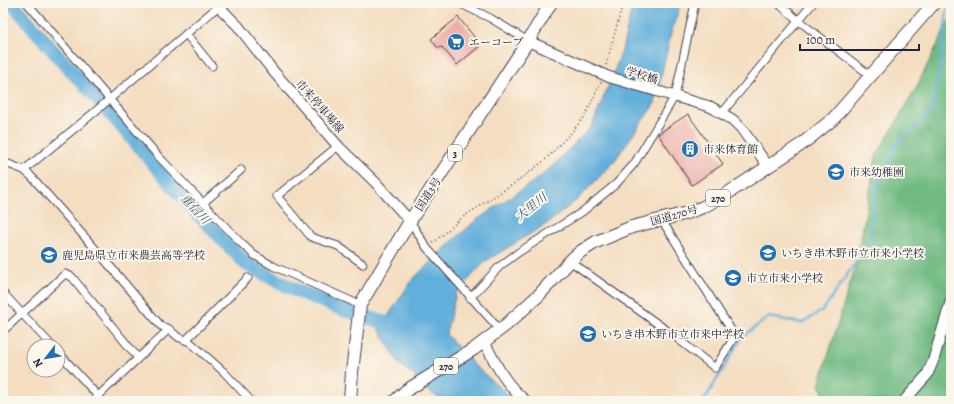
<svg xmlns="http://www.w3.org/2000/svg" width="954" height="404" font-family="Alegreya,'Noto Serif JP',serif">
	<rect width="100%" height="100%" fill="#fbf7ec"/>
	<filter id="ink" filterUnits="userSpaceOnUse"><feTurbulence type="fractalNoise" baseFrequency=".025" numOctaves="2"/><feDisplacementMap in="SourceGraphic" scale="8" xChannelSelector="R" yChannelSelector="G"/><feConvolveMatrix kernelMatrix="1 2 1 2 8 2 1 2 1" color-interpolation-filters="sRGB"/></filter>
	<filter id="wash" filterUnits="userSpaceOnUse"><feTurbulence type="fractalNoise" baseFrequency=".012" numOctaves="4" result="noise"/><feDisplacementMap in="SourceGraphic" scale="16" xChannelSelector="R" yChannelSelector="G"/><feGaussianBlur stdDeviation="0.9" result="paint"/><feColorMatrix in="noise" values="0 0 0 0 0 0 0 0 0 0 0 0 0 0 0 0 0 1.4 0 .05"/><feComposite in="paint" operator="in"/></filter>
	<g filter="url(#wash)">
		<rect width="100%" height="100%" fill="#f4ddc0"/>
		<path fill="#6fba82" stroke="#486e5e" d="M951 17V401H827L819 385 856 264 876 156 914 92Z"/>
		<path fill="#62afdb" stroke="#42688b" d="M633 3H681L671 33 655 103 613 163 578 199 548 223 486 261 456 293 446 334 475 366 515 401H444L428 391 411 373 399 364 379 329 413 279 445 248 475 221 543 175 592 126 621 54Z"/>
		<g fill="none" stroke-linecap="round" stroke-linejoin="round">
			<g stroke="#62afdb" stroke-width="2.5">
				<path d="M3 10 10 3"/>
				<path d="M704 401 742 337 769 317 802 323 823 310 871 240 875 192 897 143 932 111 939 76 947 10"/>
			</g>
			<path stroke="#62afdb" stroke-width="14" d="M12 3 55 53 103 105 191 207 245 263 266 275 297 291 342 309 401 328"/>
		</g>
		<g id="blocks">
			<g fill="#edada9">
				<path d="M458 17 481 45 457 65 442 47 438 48 431 39Z"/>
				<path d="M688 114 723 164 692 185 658 134Z"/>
			</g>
		</g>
	</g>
	<g filter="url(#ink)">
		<use href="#blocks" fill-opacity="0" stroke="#423e4f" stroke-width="1"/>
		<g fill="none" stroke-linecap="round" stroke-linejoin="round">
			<defs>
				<g id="street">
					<path d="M27 3 159 157 241 243 254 255 273 266 360 305"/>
					<path d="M459 3 490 18 528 41"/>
					<path d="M778 3 799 21 871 76"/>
					<path d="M186 34 212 66"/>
					<path d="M722 113 813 3"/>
					<path d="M338 146 277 196 311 237 338 246 363 264"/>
					<path d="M3 162 24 170 31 176 98 252 161 326 169 329 178 337 190 342 224 372 251 401"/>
					<path d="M24 170 91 115 221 4"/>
					<path d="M203 203 241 170"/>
					<path d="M410 221 427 248 500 330"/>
					<path d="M570 261 669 332 715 368 735 336 661 219"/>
					<path d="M3 293 52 346"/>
					<path d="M470 298 500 266 519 252 582 212 616 184 634 164 675 96 695 3"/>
					<path d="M3 331 65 274 72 277 138 358"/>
					<path d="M186 340 248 278"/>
					<path d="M58 352 98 396"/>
					<path d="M93 401 169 329"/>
				</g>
				<g id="secondary">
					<path d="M215 3 238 26 274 72 338 146 375 182 410 221"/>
					<path d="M528 41 609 77 711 107 733 120 741 128 768 166"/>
					<path d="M484 341C495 363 506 386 526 401"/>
					<path d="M904 401 927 375 933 361 951 301"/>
				</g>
				<g id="highway">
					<path d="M350 401 352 372 360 305 410 221 528 41 551 3"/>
					<path d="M395 401 407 390 474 349 506 325 539 295 570 261 580 252 596 242 632 227 687 213 703 207 728 193 802 144 833 119 934 3"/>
				</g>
			</defs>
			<use href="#street" stroke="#423e4f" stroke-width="9"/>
			<use href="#secondary" stroke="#423e4f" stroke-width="12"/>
			<use href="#highway" stroke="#423e4f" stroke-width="14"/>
			<g stroke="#423e4f" stroke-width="1.5" stroke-dasharray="1 3" stroke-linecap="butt">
				<path d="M606 65 623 3"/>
				<path d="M433 243 463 217 518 181 545 160 570 134 585 116 601 82"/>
			</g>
			<use href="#street" stroke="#fff" stroke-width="7"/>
			<use href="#secondary" stroke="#fff" stroke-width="10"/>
			<use href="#highway" stroke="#fff" stroke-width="12"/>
		</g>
	</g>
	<defs>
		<symbol id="supermarket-disc" viewBox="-11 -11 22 22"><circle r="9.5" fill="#1f6fb2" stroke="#fbf7ec"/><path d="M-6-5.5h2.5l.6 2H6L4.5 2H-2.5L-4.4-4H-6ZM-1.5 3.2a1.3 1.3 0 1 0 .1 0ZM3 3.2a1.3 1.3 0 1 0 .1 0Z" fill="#fff"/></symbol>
		<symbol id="building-disc" viewBox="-11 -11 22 22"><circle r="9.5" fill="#1f6fb2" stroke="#fbf7ec"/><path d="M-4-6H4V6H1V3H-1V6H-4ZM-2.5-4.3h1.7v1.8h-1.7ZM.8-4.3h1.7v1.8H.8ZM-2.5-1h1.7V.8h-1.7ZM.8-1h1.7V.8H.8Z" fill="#fff"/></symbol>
		<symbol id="school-disc" viewBox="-11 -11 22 22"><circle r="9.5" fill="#1f6fb2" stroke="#fbf7ec"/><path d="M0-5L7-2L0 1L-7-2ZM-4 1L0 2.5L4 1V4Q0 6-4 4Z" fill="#fff"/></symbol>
	</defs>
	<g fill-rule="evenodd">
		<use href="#supermarket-disc" x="446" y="32" width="20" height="20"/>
		<use href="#building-disc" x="680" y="139" width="20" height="20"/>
		<use href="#school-disc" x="826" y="162" width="20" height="20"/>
		<use href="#school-disc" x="758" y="243" width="20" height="20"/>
		<use href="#school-disc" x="39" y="245" width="20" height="20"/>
		<use href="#school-disc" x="723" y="268" width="20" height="20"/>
		<use href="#school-disc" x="578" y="324" width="20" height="20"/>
	</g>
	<g text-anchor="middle" stroke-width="4" stroke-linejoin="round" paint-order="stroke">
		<g fill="#fbf7ec" stroke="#636270" stroke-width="1">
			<rect x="448" y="145" width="14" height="16" rx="3"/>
			<rect x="706" y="190" width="24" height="16" rx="3"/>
			<rect x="434" y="358" width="24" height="16" rx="3"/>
		</g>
		<g font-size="10" font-weight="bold" fill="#22223b">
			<text x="455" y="157">3</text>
			<text x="718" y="202">270</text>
			<text x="446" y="370">270</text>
		</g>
		<g font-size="11" fill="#22223b" stroke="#fbf7ec" text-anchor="start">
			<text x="469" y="46">エーコープ</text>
			<text x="703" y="153">市来体育館</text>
			<text x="849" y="176">市来幼稚園</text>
			<text x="781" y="257">いちき串木野市立市来小学校</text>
			<text x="62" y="259">鹿児島県立市来農芸高等学校</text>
			<text x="746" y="282">市立市来小学校</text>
			<text x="601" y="338">いちき串木野市立市来中学校</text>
		</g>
		<g font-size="11" fill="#22223b" stroke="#fbf7ec">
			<text transform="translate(642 75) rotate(17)" y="4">学校橋</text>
			<text transform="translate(320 106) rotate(49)" y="4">市来停車場線</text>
			<text transform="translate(428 194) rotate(-57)" y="4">国道3号</text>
			<text transform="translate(674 215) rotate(-16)" y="4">国道270号</text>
		</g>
		<g font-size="12" font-style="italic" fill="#3c5a7b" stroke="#fbf7ec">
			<text transform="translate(531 207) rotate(-39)" y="4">大里川</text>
			<text transform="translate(195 209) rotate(47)" y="4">重信川</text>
		</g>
	</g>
	<rect width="954" height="404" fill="none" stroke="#fbf7ec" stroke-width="16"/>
	<g transform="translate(46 358) rotate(239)"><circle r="19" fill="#fbf7ec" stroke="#a4a2a5"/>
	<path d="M0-3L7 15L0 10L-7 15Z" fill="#1f6fb2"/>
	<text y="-6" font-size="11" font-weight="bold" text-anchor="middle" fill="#22223b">N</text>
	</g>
	<path d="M800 44v6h119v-6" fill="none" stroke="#22223b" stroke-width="2"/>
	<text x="806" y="44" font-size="12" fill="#22223b" stroke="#fbf7ec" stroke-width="3" paint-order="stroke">100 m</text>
</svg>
